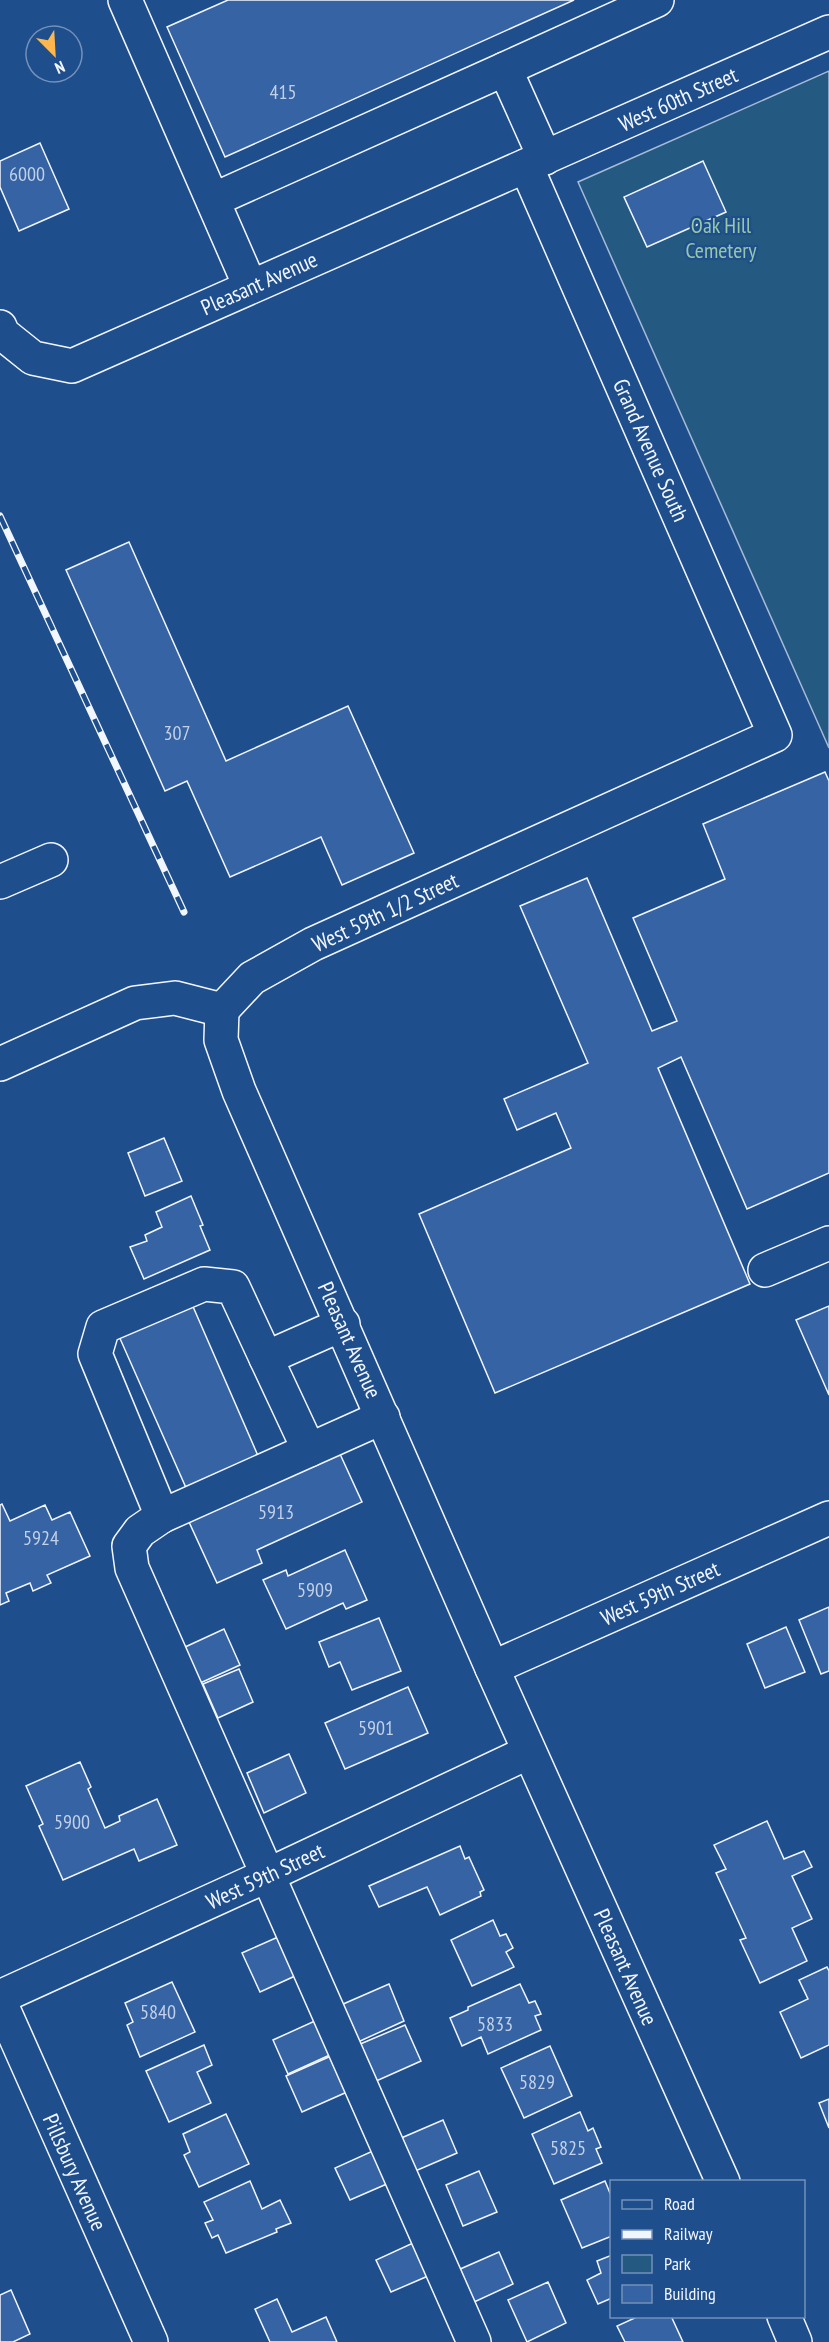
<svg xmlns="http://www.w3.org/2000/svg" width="829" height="2342" font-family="'PT Sans Narrow',sans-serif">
	<rect width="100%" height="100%" fill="#1f4e8c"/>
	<path fill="#245a82" stroke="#a8bbd7" stroke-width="1.5" d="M829 71V748L578 182Z"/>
	<g fill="#3563a3" stroke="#f2f6ff" stroke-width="1.5">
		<path d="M228 0H574L225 157 167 27Z"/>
		<path d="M40 143 69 209 19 231 0 187V161Z"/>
		<path d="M703 161 726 212 647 247 624 197Z"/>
		<path d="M129 542 226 761 348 706 414 853 342 885 321 837 230 877 187 781 165 791 66 570Z"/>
		<path d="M825 772 829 781V1173L747 1209 681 1057 658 1068 750 1284 495 1393 419 1214 571 1148 556 1113 517 1130 504 1099 588 1063 520 906 587 878 652 1031 677 1021 633 918 725 879 703 824Z"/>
		<path d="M164 1138 182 1181 145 1196 128 1153Z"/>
		<path d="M191 1196 203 1225 200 1226 210 1250 144 1279 130 1247 147 1241 145 1235 162 1227 156 1212Z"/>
		<path d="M191 1302 259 1458 187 1490 118 1334Z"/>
		<path d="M829 1306V1395L796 1320Z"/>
		<path d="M340 1454 362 1502 257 1550 262 1563 217 1583 189 1522Z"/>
		<path d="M2 1504 10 1521 45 1505 52 1520 70 1512 90 1556 47 1575 51 1583 33 1591 30 1583 6 1593 9 1601 0 1605V1505Z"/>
		<path d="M345 1550 367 1600 346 1609 343 1603 286 1629 263 1580 286 1570 288 1576Z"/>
		<path d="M829 1607V1671L821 1674 799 1620Z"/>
		<path d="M379 1618 401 1671 352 1690 340 1662 329 1667 319 1642Z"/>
		<path d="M786 1627 805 1672 765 1688 747 1644Z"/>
		<path d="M224 1629 240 1665 198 1684 183 1648Z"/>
		<path d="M239 1669 253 1702 218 1718 203 1684Z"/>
		<path d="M408 1687 428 1733 345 1769 325 1723Z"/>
		<path d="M289 1754 306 1793 264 1813 247 1773Z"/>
		<path d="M80 1762 91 1787 88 1789 105 1828 120 1821 119 1816 157 1799 177 1845 139 1861 134 1849 63 1880 39 1826 43 1824 26 1786Z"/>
		<path d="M767 1821 784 1859 804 1851 812 1867 792 1876 812 1919 792 1928 807 1961 760 1983 740 1940 746 1938 716 1873 726 1869 714 1845Z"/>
		<path d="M460 1846 465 1859 469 1857 484 1890 480 1892 481 1896 440 1915 427 1887 379 1907 369 1886Z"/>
		<path d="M493 1920 500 1936 506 1934 513 1948 506 1952 514 1967 472 1986 451 1940Z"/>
		<path d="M278 1937 295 1976 260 1992 242 1953Z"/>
		<path d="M827 1967 829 1971V2045L801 2058 780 2012 808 1999 799 1980Z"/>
		<path d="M172 1982 195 2032 140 2057 127 2025 133 2022 125 2003Z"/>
		<path d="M389 1984 404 2021 358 2042 341 2005Z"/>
		<path d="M520 1984 529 2003 535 2001 541 2014 535 2016 541 2030 488 2054 481 2037 462 2046 450 2018 468 2010V2007Z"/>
		<path d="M317 2020 332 2054 288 2074 273 2040Z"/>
		<path d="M405 2025 421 2061 374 2082 358 2045Z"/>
		<path d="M204 2045 212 2065 197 2072 211 2103 169 2122 146 2071Z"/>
		<path d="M550 2046 572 2096 524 2118 501 2068Z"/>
		<path d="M331 2056 347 2092 302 2112 286 2076Z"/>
		<path d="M829 2099V2128L819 2103Z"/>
		<path d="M580 2112 588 2131 593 2128 601 2147 596 2149 602 2163 554 2184 532 2134Z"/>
		<path d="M226 2114 249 2164 199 2187 184 2155 190 2152 183 2134Z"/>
		<path d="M443 2120 457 2153 413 2172 399 2139Z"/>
		<path d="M375 2150 389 2183 350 2200 335 2168Z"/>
		<path d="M479 2171 497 2212 463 2226 446 2185Z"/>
		<path d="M250 2181 262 2209 280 2200 291 2223 276 2229 277 2232 226 2253 218 2235 212 2238 205 2223 213 2220 204 2202Z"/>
		<path d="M605 2181 612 2198V2236L582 2248 561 2200Z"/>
		<path d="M413 2243 428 2276 391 2292 376 2260Z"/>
		<path d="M499 2252 513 2284 472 2303 458 2270Z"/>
		<path d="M612 2255V2298L598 2304 587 2280 601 2273 597 2261Z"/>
		<path d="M548 2282 566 2323 527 2342 508 2300Z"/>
		<path d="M11 2290 30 2334 13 2342H0V2295Z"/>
		<path d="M277 2299 292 2332 326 2317 337 2342H270L255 2309Z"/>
		<path d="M639 2316H671L683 2342H625L617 2326Z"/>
	</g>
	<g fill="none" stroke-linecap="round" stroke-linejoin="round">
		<defs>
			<g id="minor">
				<path d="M125 0 250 286"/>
				<path d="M505 69 657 0"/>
				<path d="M213 200 505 69 545 158"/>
				<path d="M0 327 3 334 33 358 72 366 829 32"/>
				<path d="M0 882 51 860"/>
				<path d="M222 1010 221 1040 239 1091 492 1668 723 2182"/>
				<path d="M222 1010 252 978 313 944 775 735 526 166"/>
				<path d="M0 1064 135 1003 175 998 222 1010"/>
				<path d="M765 1270 829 1243"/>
				<path d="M266 1358 309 1450"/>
				<path d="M383 1417 162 1516 140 1531 129 1546 132 1568 474 2342"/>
				<path d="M162 1516 95 1354 103 1327 204 1284 233 1287 266 1358 343 1324"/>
				<path d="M492 1668 829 1518"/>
				<path d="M0 1997 268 1875 529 1752"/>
				<path d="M0 2002 151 2342"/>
				<path d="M784 2316 795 2342"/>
			</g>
		</defs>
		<use href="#minor" stroke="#f2f6ff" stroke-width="36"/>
		<use href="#minor" stroke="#1f4e8c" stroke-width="33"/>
		<defs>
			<path id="rail" d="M0 516 184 912"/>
		</defs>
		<use href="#rail" stroke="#f2f6ff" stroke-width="7"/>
		<use href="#rail" stroke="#1f4e8c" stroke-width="4.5" stroke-dasharray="14" stroke-linecap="butt"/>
	</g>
	<g text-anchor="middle" stroke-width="4.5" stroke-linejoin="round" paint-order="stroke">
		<g font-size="20" fill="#c3d1e8">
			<text x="283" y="99">415</text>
			<text x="27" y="181">6000</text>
			<text x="177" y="740">307</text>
			<text x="276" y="1519">5913</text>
			<text x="41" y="1545">5924</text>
			<text x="315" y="1597">5909</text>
			<text x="376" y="1735">5901</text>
			<text x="72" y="1829">5900</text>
			<text x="158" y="2019">5840</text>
			<text x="495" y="2031">5833</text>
			<text x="537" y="2089">5829</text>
			<text x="568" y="2155">5825</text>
		</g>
		<g font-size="22" fill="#f2f6ff" stroke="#1f4e8c">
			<text transform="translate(678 99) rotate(-24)" y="8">West 60th Street</text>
			<text transform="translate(259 283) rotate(-24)" y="8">Pleasant Avenue</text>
			<text transform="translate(651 450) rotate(66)" y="8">Grand Avenue South</text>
			<text transform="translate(385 912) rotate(-25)" y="8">West 59th 1/2 Street</text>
			<text transform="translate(350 1340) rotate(66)" y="8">Pleasant Avenue</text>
			<text transform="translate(660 1593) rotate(-24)" y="8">West 59th Street</text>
			<text transform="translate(265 1876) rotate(-25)" y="8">West 59th Street</text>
			<text transform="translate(626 1967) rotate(66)" y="8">Pleasant Avenue</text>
			<text transform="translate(75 2172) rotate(66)" y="8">Pillsbury Avenue</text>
		</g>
		<g font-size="22" fill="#97c8a6" stroke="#1f4e8c">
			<text x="721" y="233">Oak Hill<tspan x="721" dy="25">Cemetery</tspan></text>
		</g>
	</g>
	<rect x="610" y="2180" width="195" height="138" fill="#1f4e8c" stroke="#7391ba" stroke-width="1.5"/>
	<rect x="622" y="2200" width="30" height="9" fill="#1f4e8c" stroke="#7391ba" stroke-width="1.5"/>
	<text x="664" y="2210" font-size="18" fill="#f2f6ff">Road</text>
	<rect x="622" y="2230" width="30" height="9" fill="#f2f6ff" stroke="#7391ba" stroke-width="1.5"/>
	<text x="664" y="2240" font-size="18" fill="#f2f6ff">Railway</text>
	<rect x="622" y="2255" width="30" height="18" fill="#245a82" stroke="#7391ba" stroke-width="1.5"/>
	<text x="664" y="2270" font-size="18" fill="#f2f6ff">Park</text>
	<rect x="622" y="2285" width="30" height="18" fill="#3563a3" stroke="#7391ba" stroke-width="1.5"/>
	<text x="664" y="2300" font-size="18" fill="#f2f6ff">Building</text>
	<g transform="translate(54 54) rotate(156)"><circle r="28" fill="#1f4e8c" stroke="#7391ba" stroke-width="1.5"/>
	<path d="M0-4.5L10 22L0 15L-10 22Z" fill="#ffb74d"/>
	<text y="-9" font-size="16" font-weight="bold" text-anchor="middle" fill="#f2f6ff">N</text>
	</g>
</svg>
